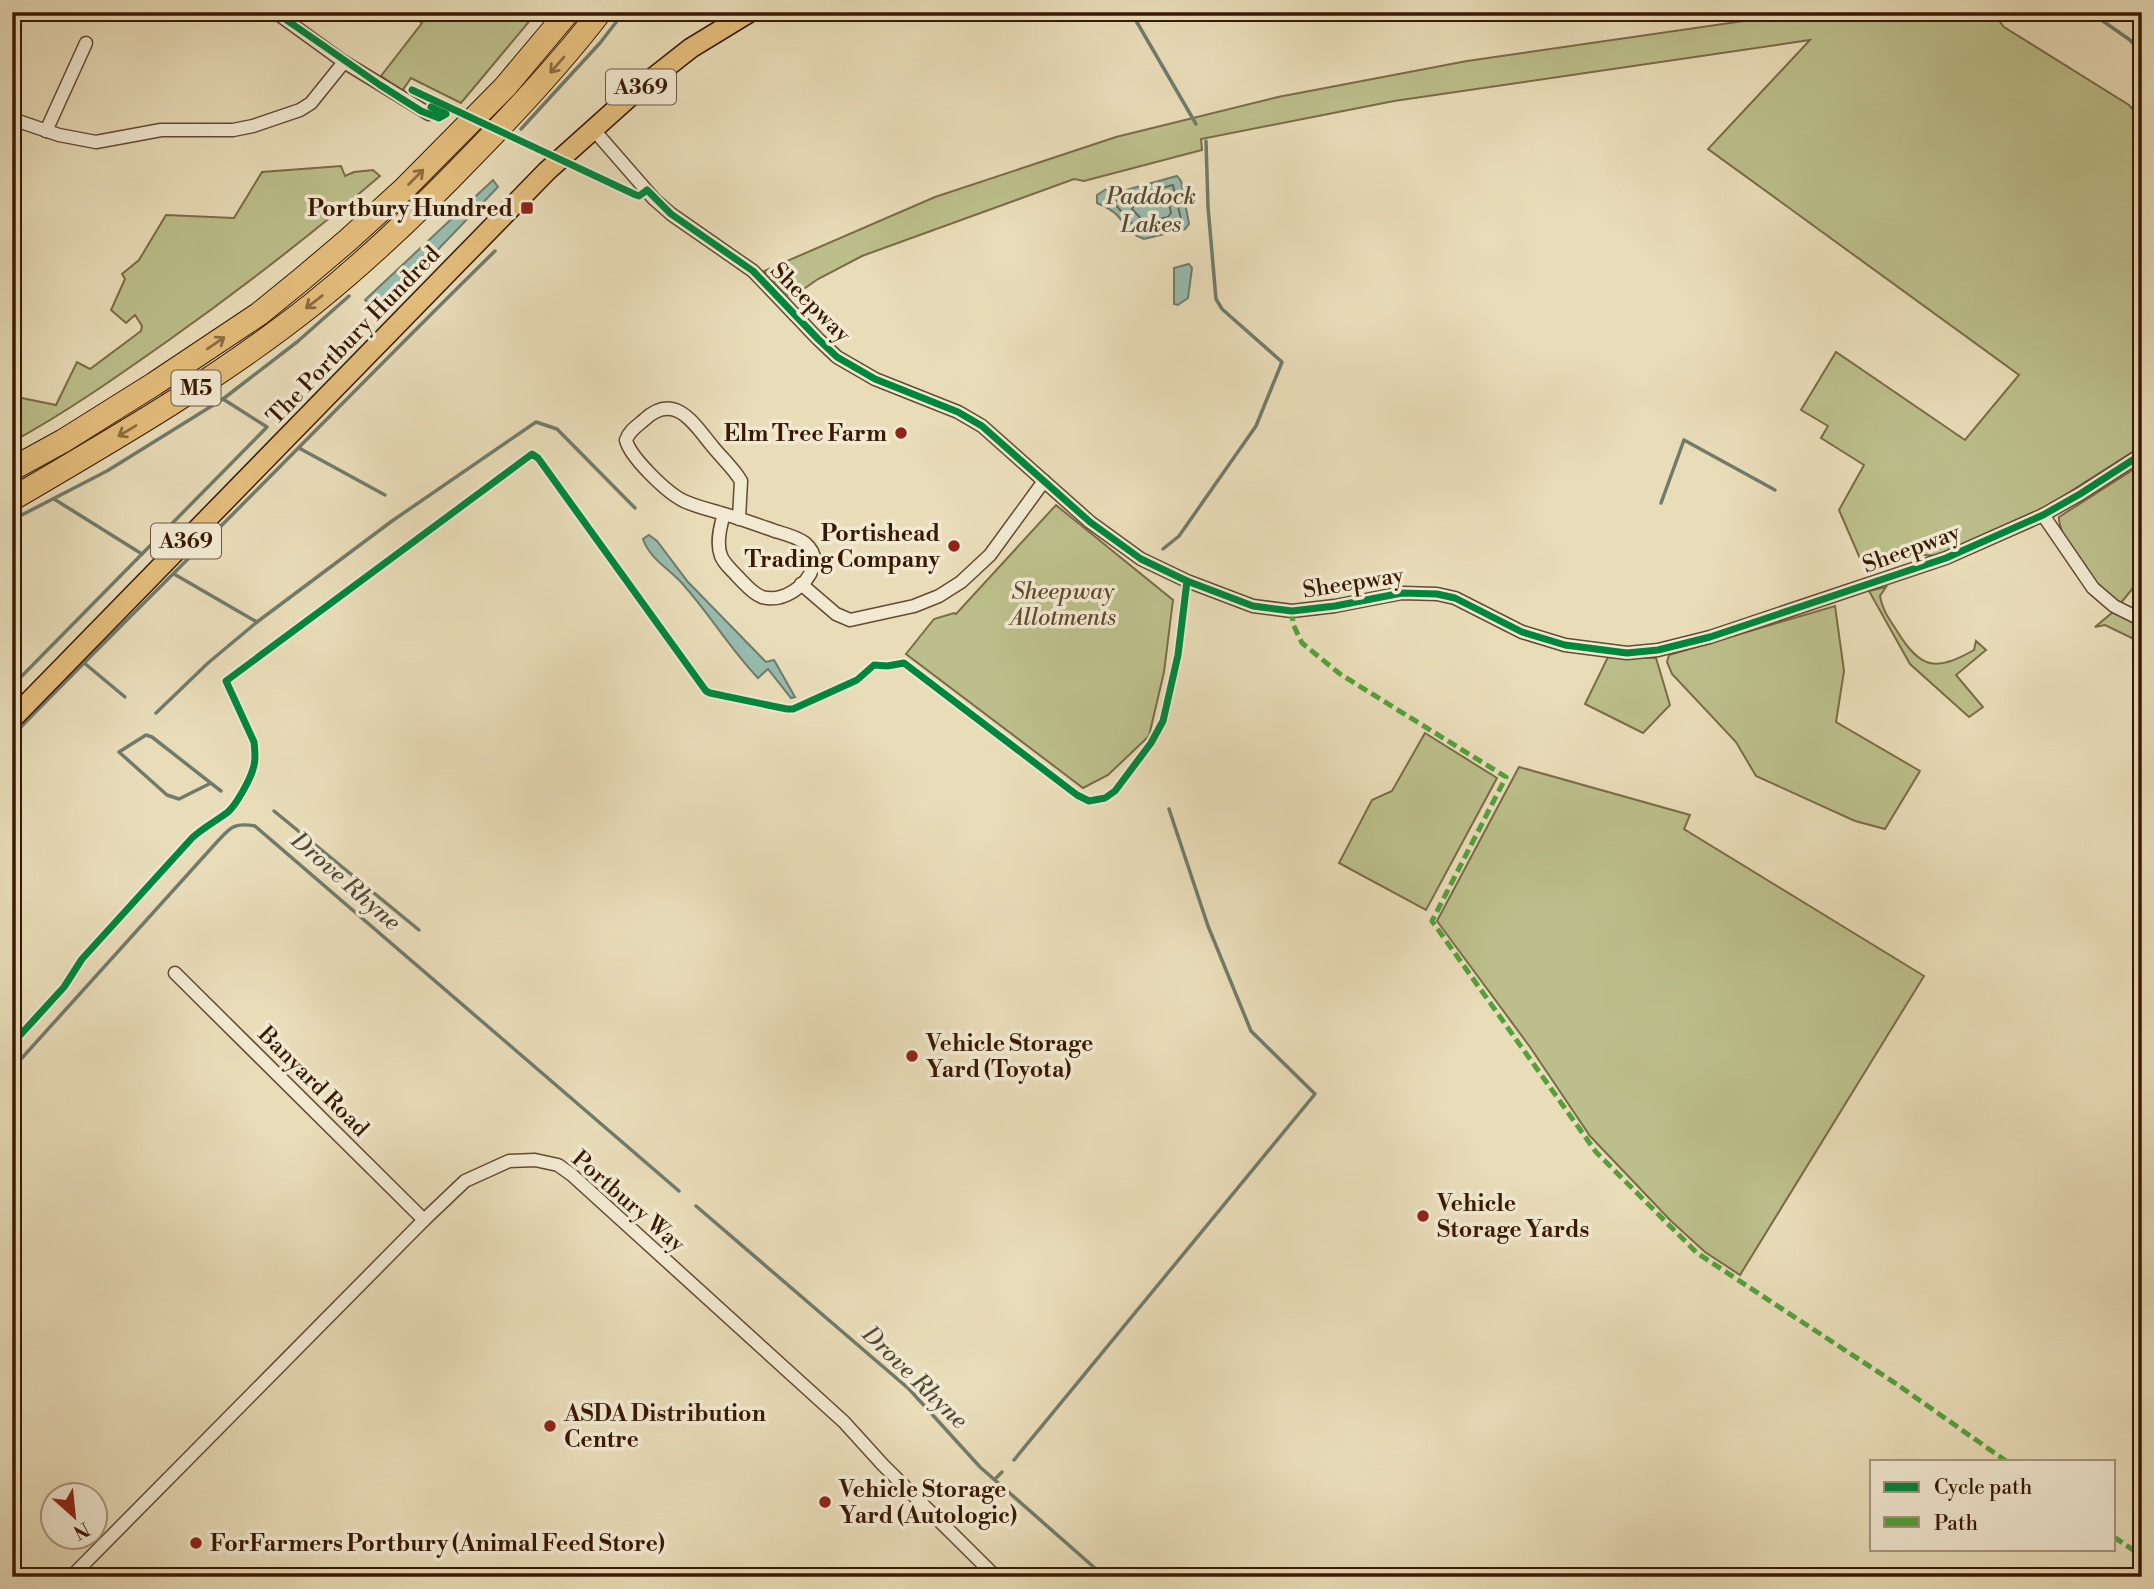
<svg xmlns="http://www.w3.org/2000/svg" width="2154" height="1589" font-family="'Libre Bodoni',serif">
	<rect width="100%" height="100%" fill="#e9ddb9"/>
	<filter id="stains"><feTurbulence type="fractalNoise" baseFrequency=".00286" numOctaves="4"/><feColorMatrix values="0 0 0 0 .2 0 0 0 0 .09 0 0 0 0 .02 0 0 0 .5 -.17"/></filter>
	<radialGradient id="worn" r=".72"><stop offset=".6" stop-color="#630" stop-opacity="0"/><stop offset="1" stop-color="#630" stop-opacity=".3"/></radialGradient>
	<g fill="#bcbf8b" stroke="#7a6c46" stroke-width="2">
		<path d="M416 12H537L461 103 411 78 402 91 381 76 422 23 412 17Z"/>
		<path d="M1806 12H1998L1995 15 2004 27 2129 105 2142 120V446L2046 507 1937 556 1901 553 1862 563 1839 510 1864 465 1821 438 1828 426 1801 410 1836 352 1965 440 2019 375 1708 149 1810 40 1394 101 1201 139 1202 150 1084 181 1074 179 862 256 818 279 791 298 764 271 935 197 1116 137 1278 97 1467 61Z"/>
		<path d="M341 166 345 176 354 172 373 170 380 176C312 234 242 288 169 340 118 376 67 412 12 442V396L56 405 77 362 90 369 141 331 142 326 135 315 126 323 111 310 125 279 122 274 139 260 166 215 234 218 262 172Z"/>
		<path d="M2142 464V577L2120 604C2113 598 2105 592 2098 586 2085 573 2058 534 2059 517Z"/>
		<path d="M1056 505 1173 600 1164 672 1149 736 1108 775 1083 788 906 654 934 619 954 613 956 614Z"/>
		<path d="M1886 587 1880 596C1882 610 1890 620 1897 631 1920 669 1936 672 1974 650L1976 641 1986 650 1956 675 1983 707 1969 717 1910 664 1869 591Z"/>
		<path d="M1835 606 1844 671 1836 722 1920 771 1885 829 1855 821 1756 776 1736 742 1672 674 1667 662 1669 655Z"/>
		<path d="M2113 612 2142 625V643L2105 625 2095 627Z"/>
		<path d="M1608 657 1656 658 1670 705 1643 733 1585 704Z"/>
		<path d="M1425 733 1497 778 1426 910 1339 863 1372 800 1392 791Z"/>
		<path d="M1519 767 1690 815 1684 829 1924 976 1740 1275 1705 1252 1671 1221 1590 1136 1530 1047 1437 921Z"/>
	</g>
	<g fill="#97bcaf" stroke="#717b6a" stroke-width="2">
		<path d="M1177 176 1181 181 1189 224 1185 229 1144 239C1130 235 1126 225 1117 215 1112 210 1104 206 1097 203V195L1108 188 1119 192Z"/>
		<path d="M493 180 498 187 379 311 365 300Z"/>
		<path d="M1189 264 1192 268 1188 298 1178 305 1174 304V268Z"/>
		<path d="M649 535 657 541 688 582 766 662 774 660 795 697 791 698 768 669 758 678C729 648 708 611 679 580 666 567 649 557 643 539Z"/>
	</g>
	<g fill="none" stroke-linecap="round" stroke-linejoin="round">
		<g stroke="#686a58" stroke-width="2">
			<path d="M1173 185 1181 219 1178 223 1141 231 1132 224 1115 204 1118 199Z"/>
			<path d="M1165 196 1168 198 1171 213 1168 217 1144 222 1132 209 1134 205Z"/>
		</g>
		<g stroke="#717b6a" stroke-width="3.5">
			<path d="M1131 12 1196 124"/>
			<path d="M2090 12 2130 40 2142 54"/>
			<path d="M521 129 600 43 624 12"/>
			<path d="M299 448 385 495"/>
			<path d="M54 499 142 554"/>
			<path d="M1661 503 1684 440 1775 490"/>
			<path d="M12 520 107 471 223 399 297 342 349 296"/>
			<path d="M1163 549 1179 536 1256 426 1282 362 1222 309 1216 299 1208 207 1206 141"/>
			<path d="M174 574 257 622"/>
			<path d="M83 662 125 697"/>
			<path d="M12 686 267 427 223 399"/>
			<path d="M156 713 208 663 257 622 392 521 536 422 557 429 635 508"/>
			<path d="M12 736C80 666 149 598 218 529 310 437 401 343 495 251"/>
			<path d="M211 783 179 799 167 795 119 752 146 735 152 737 221 791"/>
			<path d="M274 811 419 930"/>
			<path d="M12 1069 216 843C230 828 233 822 255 826L679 1191"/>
			<path d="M696 1206 909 1389 980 1467 1105 1577"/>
			<path d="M1014 1460 1315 1094 1251 1031 1208 926 1169 809"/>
			<path d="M995 1479 1002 1472"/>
		</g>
		<defs>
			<g id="street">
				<path d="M275 12 344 62 429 114"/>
				<path d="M12 119 59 135 96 142 161 130H233L253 126 300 110 311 103 344 62"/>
				<path d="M593 129 654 199 671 214 753 271 818 339 837 357 875 379 958 412 982 426 1090 522 1141 559 1187 581 1253 606 1292 611 1335 606 1402 593 1437 594 1455 598 1522 632 1565 645 1627 653 1658 650 1710 637 1946 558 2043 515 2080 494 2142 454"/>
				<path d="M46 131 86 43"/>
				<path d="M724 514C720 527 716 543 721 556 724 564 732 570 738 577 745 584 752 593 762 597 783 603 807 586 813 567 816 557 812 549 805 543 797 537 785 534 775 531 758 525 742 519 724 514 711 510 697 507 684 501 667 493 630 457 626 440 629 431 637 426 644 420 675 391 694 424 713 447 722 458 734 469 741 481L739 519"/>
				<path d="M2043 515 2093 588 2114 606 2142 620"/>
				<path d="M801 584 836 614 850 620 914 606 939 596 961 582 990 555 1044 481"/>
				<path d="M175 973 424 1220"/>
				<path d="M71 1577 424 1220 465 1181 509 1161 535 1160 558 1165 572 1175 844 1422 883 1465 996 1577"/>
			</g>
			<path id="primary" d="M12 719 547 171 635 92 691 48 750 12"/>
			<g id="highway">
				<path d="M12 469 63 441 154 384 259 314 302 279 348 240 403 190 505 87 568 12"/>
				<path d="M12 499C116 438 220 378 314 303 371 257 423 207 473 155 518 109 561 63 600 12"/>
			</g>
		</defs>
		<use href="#street" stroke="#644a30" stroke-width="15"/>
		<use href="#primary" stroke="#381902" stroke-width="22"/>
		<use href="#highway" stroke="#381902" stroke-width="25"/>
		<use href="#street" stroke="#f1e9d2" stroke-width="12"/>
		<use href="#primary" stroke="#e4be7c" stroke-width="19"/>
		<use href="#highway" stroke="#e4be7c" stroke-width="23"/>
		<g stroke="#53a13d" stroke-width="5" stroke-dasharray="10 5" stroke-linecap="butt">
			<path d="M1292 611 1293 624 1302 643 1340 674 1506 777 1432 921 1596 1152 1697 1253 1895 1383 2006 1461"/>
			<path d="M2114 1537 2142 1556"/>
		</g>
		<defs>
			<g id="cycleway">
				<path d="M275 12 380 85 421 111 439 118 446 114 431 107"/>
				<path d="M412 90 636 195 639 196 647 190 671 214 753 271 818 339 837 357 875 379 958 412 982 426 1090 522 1141 559 1187 581 1253 606 1292 611 1335 606 1402 593 1437 594 1455 598 1522 632 1565 645 1627 653 1658 650 1710 637 1946 558 2043 515 2080 494 2142 454"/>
				<path d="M12 1044 64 987 82 959 192 838C203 828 216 821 228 812 236 805 250 780 253 769 256 761 255 750 254 742L226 681 532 454 538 458 706 691 710 693 787 709H793L857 680 874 665 887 666 904 663 1077 795 1089 801 1105 798 1115 791 1151 743 1163 721 1178 655 1187 581"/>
			</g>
		</defs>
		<use href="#cycleway" stroke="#f1e9d2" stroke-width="11"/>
		<use href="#cycleway" stroke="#00873e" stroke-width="7"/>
	</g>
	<defs><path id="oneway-shaft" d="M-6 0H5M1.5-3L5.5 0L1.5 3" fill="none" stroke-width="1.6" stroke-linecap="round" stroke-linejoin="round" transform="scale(1.75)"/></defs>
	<g stroke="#8e6c3f">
		<use href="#oneway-shaft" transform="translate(557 65) rotate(131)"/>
		<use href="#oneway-shaft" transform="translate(416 177) rotate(-45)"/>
		<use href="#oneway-shaft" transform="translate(314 302) rotate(142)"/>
		<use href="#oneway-shaft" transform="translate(216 343) rotate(-34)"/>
		<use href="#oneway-shaft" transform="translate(127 431) rotate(149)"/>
	</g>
	<g fill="#8f2418" stroke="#f1e9d2" stroke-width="2.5">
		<rect x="520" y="201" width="14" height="14" rx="3.5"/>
		<circle cx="901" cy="433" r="7"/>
		<circle cx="954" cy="546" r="7"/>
		<circle cx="912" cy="1056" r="7"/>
		<circle cx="1423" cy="1216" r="7"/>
		<circle cx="550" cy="1426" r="7"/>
		<circle cx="825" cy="1502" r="7"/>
		<circle cx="196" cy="1543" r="7"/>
	</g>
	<g text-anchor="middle" stroke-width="7" stroke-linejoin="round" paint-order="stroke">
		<g fill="#f1e9d2" stroke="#705740" stroke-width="2">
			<rect x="606" y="69.5" width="70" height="35" rx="5"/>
			<rect x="171.5" y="370.5" width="49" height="35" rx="5"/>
			<rect x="151" y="523.5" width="70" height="35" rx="5"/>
		</g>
		<g font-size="21" font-weight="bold" fill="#381902">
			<text x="641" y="94">A369</text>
			<text x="196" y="395">M5</text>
			<text x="186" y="548">A369</text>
		</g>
		<g font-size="23" font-weight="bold" fill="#381902" stroke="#f1e9d2" text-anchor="start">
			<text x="513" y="216" text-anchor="end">Portbury Hundred</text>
			<text x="887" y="441" text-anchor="end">Elm Tree Farm</text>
			<text x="940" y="541" text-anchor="end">Portishead<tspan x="940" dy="26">Trading Company</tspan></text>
			<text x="926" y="1051">Vehicle Storage<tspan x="926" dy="26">Yard (Toyota)</tspan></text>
			<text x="1437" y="1211">Vehicle<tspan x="1437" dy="26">Storage Yards</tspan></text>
			<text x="564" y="1421">ASDA Distribution<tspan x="564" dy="26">Centre</tspan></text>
			<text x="839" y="1497">Vehicle Storage<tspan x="839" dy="26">Yard (Autologic)</tspan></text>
			<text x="210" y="1551">ForFarmers Portbury (Animal Feed Store)</text>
		</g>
		<g font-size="23" fill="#381902" stroke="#f1e9d2">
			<text transform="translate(811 302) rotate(45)" y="8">Sheepway</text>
			<text transform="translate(353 335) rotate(-46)" y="8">The Portbury Hundred</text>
			<text transform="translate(1911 548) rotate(-20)" y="8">Sheepway</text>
			<text transform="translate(1353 582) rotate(-9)" y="8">Sheepway</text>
			<text transform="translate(314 1081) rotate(45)" y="8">Banyard Road</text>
			<text transform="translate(629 1201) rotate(41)" y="8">Portbury Way</text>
		</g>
		<g font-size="23" font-style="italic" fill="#604b2b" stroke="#f1e9d2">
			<text x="1063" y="599">Sheepway<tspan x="1063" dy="26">Allotments</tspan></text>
		</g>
		<g font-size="24" font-style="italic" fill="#544a36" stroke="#f1e9d2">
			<text x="1151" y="204">Paddock<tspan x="1151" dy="28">Lakes</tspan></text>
			<text transform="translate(346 881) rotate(41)" y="8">Drove Rhyne</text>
			<text transform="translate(915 1377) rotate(44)" y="8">Drove Rhyne</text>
		</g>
	</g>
	<rect width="2154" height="1589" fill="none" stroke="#e9ddb9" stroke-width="42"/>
	<rect x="14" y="14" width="2126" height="1561" fill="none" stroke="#381902" stroke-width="3.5"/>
	<rect x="21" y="21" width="2112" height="1547" fill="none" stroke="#381902" stroke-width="2"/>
	<rect x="1870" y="1460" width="245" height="91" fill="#f1e9d2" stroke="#a7967f" stroke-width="2"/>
	<rect x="1884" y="1482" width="35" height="10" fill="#00873e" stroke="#a7967f" stroke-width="2"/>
	<text x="1934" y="1494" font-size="21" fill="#381902">Cycle path</text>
	<rect x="1884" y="1517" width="35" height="10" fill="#53a13d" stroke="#a7967f" stroke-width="2"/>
	<text x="1934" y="1530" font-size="21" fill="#381902">Path</text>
	<g transform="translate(74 1516) rotate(153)"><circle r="33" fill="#f1e9d2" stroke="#a7967f" stroke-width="2"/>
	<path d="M0-5L12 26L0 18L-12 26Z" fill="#8f2418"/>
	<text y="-10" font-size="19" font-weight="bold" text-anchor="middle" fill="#381902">N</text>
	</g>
	<rect width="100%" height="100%" filter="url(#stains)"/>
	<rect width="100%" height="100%" fill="url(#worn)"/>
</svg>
